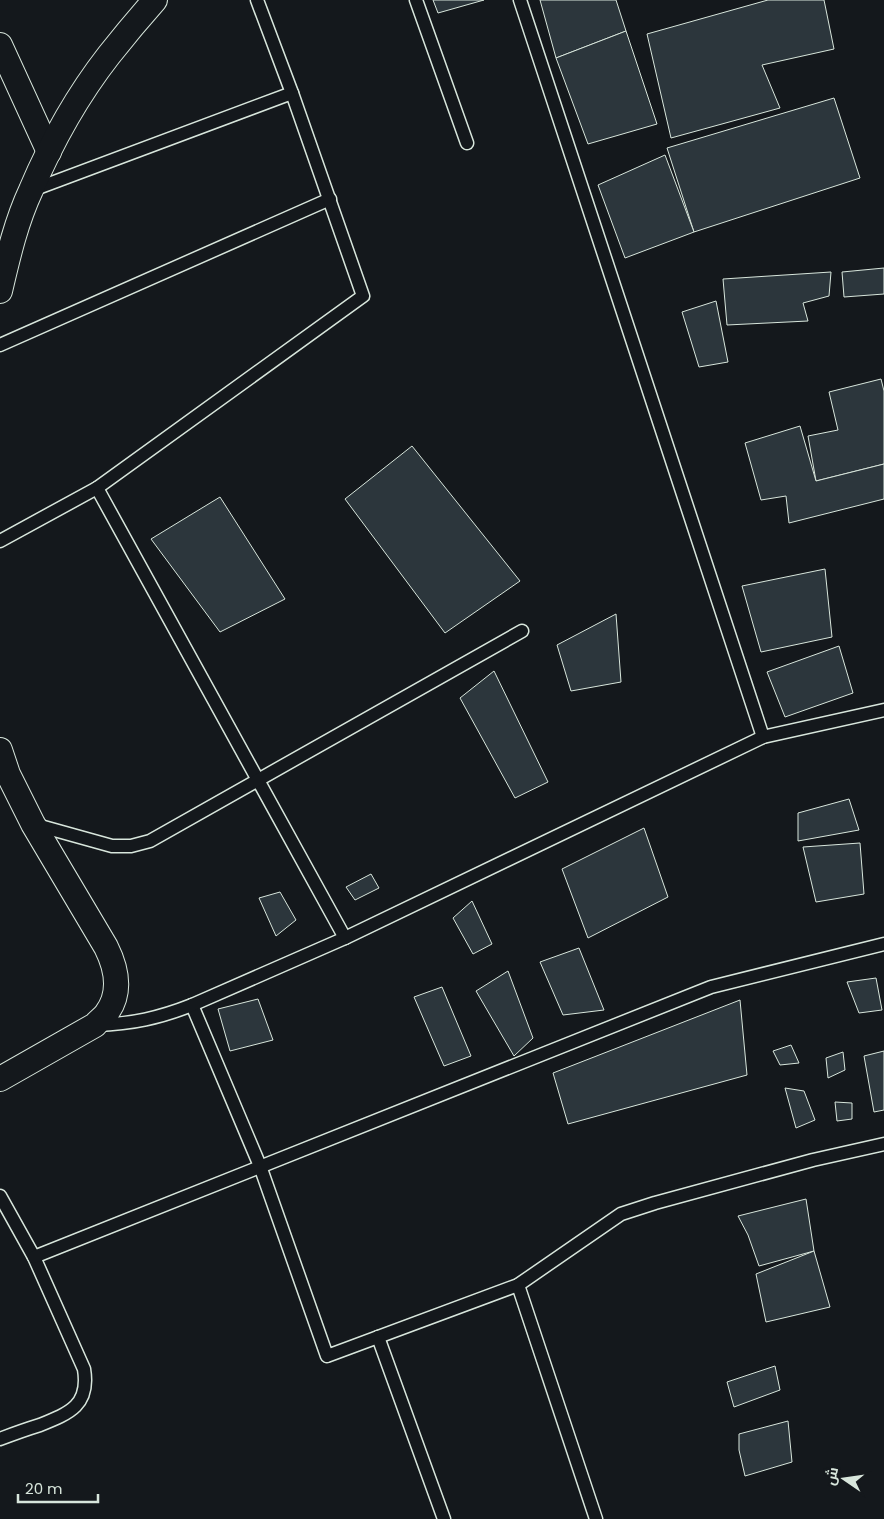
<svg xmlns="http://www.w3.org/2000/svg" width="884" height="1519" font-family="Poppins,Cairo,sans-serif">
	<rect width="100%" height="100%" fill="#14181c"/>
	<g fill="#2c363c" stroke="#d8e6dc">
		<path d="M433 0H484L438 13Z"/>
		<path d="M540 0H616L626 31 556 58Z"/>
		<path d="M768 0H824L834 49 762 65 780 108 671 138 647 34Z"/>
		<path d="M626 31 657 124 588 144 556 58Z"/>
		<path d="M834 98 860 178 694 232 667 148Z"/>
		<path d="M665 155 694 232 625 258 598 185Z"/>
		<path d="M884 268V294L844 297 842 272Z"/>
		<path d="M831 272 829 296 803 303 808 321 727 325 723 279Z"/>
		<path d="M716 301 728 362 699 367 682 312Z"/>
		<path d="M881 379 884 391V464L816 481 808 436 838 430 829 392Z"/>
		<path d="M800 426 816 481 884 464V499L789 523 786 496 761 500 745 443Z"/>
		<path d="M412 446 520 581 445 633 345 499Z"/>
		<path d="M220 497 285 599 220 632 151 539Z"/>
		<path d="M825 569 832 637 761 652 742 586Z"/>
		<path d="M616 614 621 682 571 691 557 645Z"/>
		<path d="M839 646 853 693 785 717 767 672Z"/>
		<path d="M494 671 548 782 515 798 460 698Z"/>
		<path d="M849 799 859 830 798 841V813Z"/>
		<path d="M644 828 668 897 588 938 562 869Z"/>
		<path d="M860 843 864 894 816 902 803 847Z"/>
		<path d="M371 874 379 888 355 900 346 887Z"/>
		<path d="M280 892 296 920 276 936 259 898Z"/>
		<path d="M472 901 492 944 473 954 453 918Z"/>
		<path d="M579 948 604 1010 563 1015 540 962Z"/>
		<path d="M508 971 533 1038 514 1056 476 991Z"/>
		<path d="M876 978 882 1010 859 1013 847 982Z"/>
		<path d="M442 987 471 1056 444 1066 414 997Z"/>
		<path d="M258 999 273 1040 230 1051 218 1009Z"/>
		<path d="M740 1000 747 1075 568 1124 553 1073Z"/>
		<path d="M791 1045 799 1063 780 1065 773 1051Z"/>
		<path d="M884 1051V1110L874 1112 864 1056Z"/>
		<path d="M843 1052 845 1070 828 1078 826 1058Z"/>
		<path d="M785 1088 804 1091 815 1120 796 1128Z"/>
		<path d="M835 1102 852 1103V1119L837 1121Z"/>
		<path d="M806 1199 814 1251 759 1266 748 1235 738 1216Z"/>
		<path d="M814 1251 830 1307 766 1322 756 1274Z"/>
		<path d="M775 1366 780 1390 734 1407 727 1382Z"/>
		<path d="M788 1421 792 1462 745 1476 739 1450V1434Z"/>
	</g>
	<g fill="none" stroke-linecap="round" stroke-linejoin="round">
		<defs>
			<g id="service">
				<path d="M416 0 467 143"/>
				<path d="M520 0 763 737"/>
				<path d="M30 191 292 93"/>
				<path d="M0 345 330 199"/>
				<path d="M97 488 345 938"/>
				<path d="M0 541 97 488 363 296 292 93 257 0"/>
				<path d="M33 824 112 846H131L150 841 522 631"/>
				<path d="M192 1005 260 1166 327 1356 518 1285 621 1214 655 1203 813 1160 884 1144"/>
				<path d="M97 1025C132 1024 159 1018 192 1005L345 938 763 737 884 710"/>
				<path d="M0 1196 34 1257 84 1369C90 1405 70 1413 40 1425 27 1429 13 1434 0 1439"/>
				<path d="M34 1257 711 987 884 944"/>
				<path d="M518 1285 596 1519"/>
				<path d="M378 1337 444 1519"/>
			</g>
			<g id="minor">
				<path d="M0 45 49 152"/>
				<path d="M0 291C8 257 16 222 31 190 51 143 77 96 109 55 124 36 139 18 155 0"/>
				<path d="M0 750 8 774 33 824 106 947C117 969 122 993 106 1014 103 1018 98 1021 95 1025L0 1079"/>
			</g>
		</defs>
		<use href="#service" stroke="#d8e6dc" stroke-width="15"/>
		<use href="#minor" stroke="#d8e6dc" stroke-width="26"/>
		<use href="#service" stroke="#14181c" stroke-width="12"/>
		<use href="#minor" stroke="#14181c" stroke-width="24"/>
	</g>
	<g transform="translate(844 1479) rotate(283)" stroke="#14181c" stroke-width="4" paint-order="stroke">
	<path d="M0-4L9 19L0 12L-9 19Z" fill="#d8e6dc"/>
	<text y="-8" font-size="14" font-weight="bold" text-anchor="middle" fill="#d8e6dc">ش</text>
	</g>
	<path d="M18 1494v8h80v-8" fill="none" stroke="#d8e6dc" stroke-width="2.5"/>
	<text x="25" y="1494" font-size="15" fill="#d8e6dc" stroke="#14181c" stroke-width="4" paint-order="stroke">20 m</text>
</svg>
